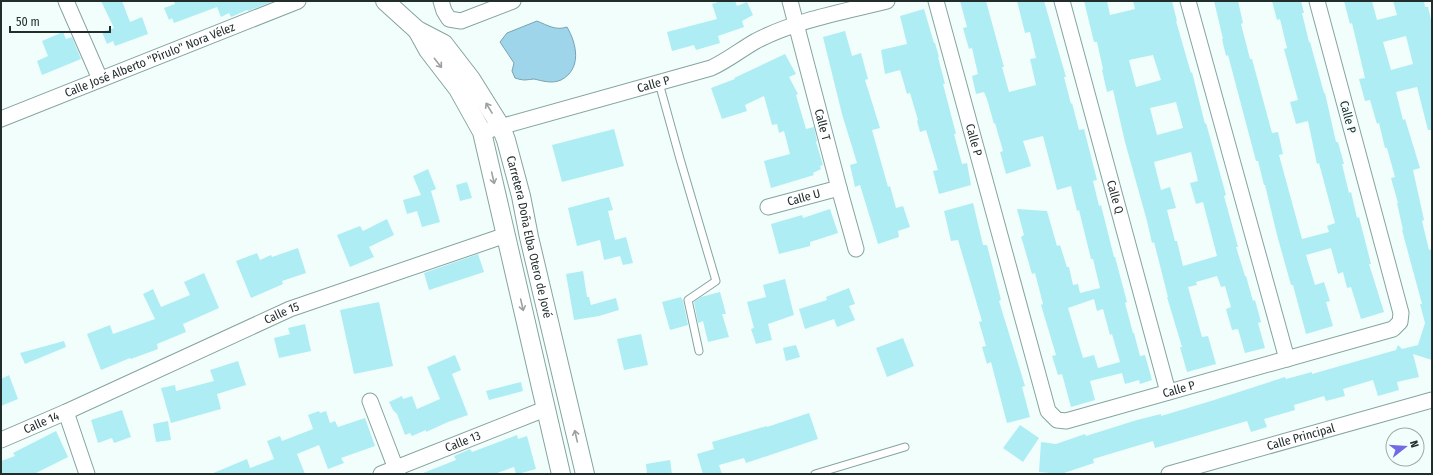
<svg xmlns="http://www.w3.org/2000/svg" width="1433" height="475" font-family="'Fira Sans Condensed',sans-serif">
	<rect width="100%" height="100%" fill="#f1fefc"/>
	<path fill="#9ed5ea" stroke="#79a3b1" d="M537 21C547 25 556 31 567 27 577 44 582 69 561 80 552 84 543 81 534 79 531 79 528 80 525 80 522 80 518 79 515 78L512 71 514 63 500 42 507 33Z"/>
	<g fill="#aeedf4" fill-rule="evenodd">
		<path d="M101 1H122L130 22 142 17 148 34 115 46 113 41 107 44 102 32 114 28Z"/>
		<path d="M174 1H274L248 11 247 10 231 17 229 13 221 17 217 7 174 23 172 18 169 20 164 8 175 4Z"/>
		<path d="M721 1H735L737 6 747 2 753 15 742 21 744 27 718 36 720 43 696 50 694 45 672 51 667 32 717 19 712 4Z"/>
		<path d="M960 1H986L1004 67H1002L1009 92 1036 85 1030 59 1036 58 1030 32 1025 33 1017 1H1044L1066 77H1064L1071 104 1072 103 1079 130 1084 129 1097 180 1093 181 1099 206 1101 205 1114 257H1115L1127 302 1125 303 1133 333H1134L1140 356 1145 355 1152 380 1140 384 1139 380 1125 384 1122 373 1090 381 1095 400 1071 407 1062 374 1058 375 1052 356 1056 355 1041 305 1043 304 1035 273 1032 274 1023 243 1021 237 1024 235 1017 209 1047 211 1057 246 1060 245 1067 267H1069L1073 285 1078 284 1080 293 1100 288 1093 259H1091L1079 210 1077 211 1071 186 1057 190 1043 136 1023 141 1031 166 1006 174 1000 152 1003 151 995 123 994 124 987 99 984 92 976 94 972 76 978 74 972 48 969 49 963 28 967 27ZM1094 299 1097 311 1103 309 1110 335 1112 334 1120 362 1098 368 1094 355 1083 358 1068 308Z"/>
		<path d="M1084 1H1107L1110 15 1135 9 1133 1H1172L1177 21H1176L1191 73 1192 72 1205 124 1206 123 1226 195 1224 196 1238 247H1236L1245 276H1246L1253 301 1255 300 1261 322 1258 323 1265 348 1245 353 1238 329 1232 330 1226 309 1231 307 1225 286 1221 287 1217 276 1196 282 1197 285 1188 287 1202 337 1208 336 1216 364 1187 372 1180 347H1182L1167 297H1168L1154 242 1152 243 1147 221 1125 142 1113 90 1107 92 1102 70 1103 69 1097 42H1094ZM1153 55 1161 80 1136 87 1129 60ZM1176 102 1183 128 1157 135 1150 108ZM1191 152 1198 181 1190 183 1196 204 1203 202 1217 256 1183 266 1177 241H1175L1167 210 1176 208 1170 187 1161 190 1154 162Z"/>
		<path d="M1214 1H1238L1243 23 1241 24 1250 59H1252L1272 133 1278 132 1283 154 1279 155 1302 239 1329 232 1327 226 1335 223 1319 163 1317 164 1308 121 1296 124 1290 102 1298 100 1284 49 1287 48 1280 19 1277 20 1272 1H1301L1304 13H1302L1309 42H1310L1324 93H1325L1336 142H1338L1344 164H1342L1349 193 1351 192 1357 218 1359 217 1371 264H1369L1384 312 1361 319 1351 287 1347 288 1343 272 1338 274 1331 248 1306 255 1315 285 1324 282 1330 301 1326 302 1333 326 1306 334 1293 285H1291L1277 235 1265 185H1264L1258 161H1256L1228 55 1226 56 1222 39H1223Z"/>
		<path d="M1344 1H1372L1377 20 1397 15 1393 1H1424L1425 7H1428L1432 24V130H1428L1417 87 1396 92 1403 120 1405 119 1420 168 1413 170 1424 220 1422 221 1429 250 1432 249V360L1413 354 1419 377 1397 382 1399 390 1378 396 1373 380 1343 389 1345 396 1326 401 1324 396 1294 405 1295 410 1264 419 1267 427 1251 432 1247 421 1155 448 1153 441 1093 459 1094 463 1061 474 1039 472 1041 442 1056 444 1085 434 1086 436 1137 420 1161 414V416L1211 401 1285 377 1286 379 1312 372V374L1396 350 1398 345 1402 349 1418 345 1425 323 1420 304H1422L1402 230H1403L1397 203H1398L1391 178 1395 177 1387 148H1385L1379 123 1377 124 1370 100 1365 101 1359 79 1365 78 1352 23 1350 24ZM1406 36 1413 64 1391 70 1383 42Z"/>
		<path d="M924 9 934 43H935L939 57H938L945 84H943L956 134H954L962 164 967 163 971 185 939 194 933 171 938 170 926 130 920 132 917 121 918 120 910 93 907 94 900 70 885 74 881 50 907 44 900 16Z"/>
		<path d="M845 31 852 56 861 53 868 79 865 80 880 128 872 130 888 187 890 186 896 208 903 206 910 227 898 231 899 237 878 244 860 185 855 187 850 165 857 163 842 114 823 37Z"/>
		<path d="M63 32 66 39 72 37 81 59 42 75 37 61 48 56 42 41Z"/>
		<path d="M785 54 796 74 789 77 798 94 796 95 806 129 814 127 817 141 816 142 823 165 820 166 821 169 813 173 814 175 771 188 764 161 790 154 784 131 779 133 777 124 772 125 764 96 745 105 747 111 722 119 711 88 735 79 734 78Z"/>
		<path d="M614 129 624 166 562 182 552 145Z"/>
		<path d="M428 169 436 189 431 191 440 222 422 227 417 211 407 214 403 200 421 195 413 176Z"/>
		<path d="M467 182 472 198 460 201 456 185Z"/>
		<path d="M609 197 613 210 608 211 615 240 626 237 633 263 623 265 620 256 604 260 600 240 577 246 568 208Z"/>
		<path d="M973 203 983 245H987L1001 300 999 301 1025 386 1022 387 1030 417 1007 423 991 362 987 364 982 347 986 346 979 322 982 321 958 240 951 241 944 211Z"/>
		<path d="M830 209 838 233 810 242V246L779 254 771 224 802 215 803 218Z"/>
		<path d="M387 219 394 235 369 247 374 257 350 267 337 235 360 226 363 231Z"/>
		<path d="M298 248 306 273 282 281 283 284 251 298 236 261 257 253 260 260 271 255 272 257Z"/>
		<path d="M478 254 484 272 429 290 424 273Z"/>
		<path d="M583 271 587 297H589L591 305 616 298 619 310 599 316 574 320 566 274Z"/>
		<path d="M204 273 219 308 183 324 186 332 157 344 158 349 131 359 130 358 101 370 87 334 110 325 113 334 155 319 143 294 153 289 161 307 190 295 184 282Z"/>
		<path d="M785 279 794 315 768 324 772 340 756 344 751 329 754 328 747 302 766 297 763 285Z"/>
		<path d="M849 288 855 304 849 306 855 320 837 327 834 319 805 329 799 309 827 300 826 297Z"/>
		<path d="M720 292 726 314H722L729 337 708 342 703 321 698 323 694 302 701 297Z"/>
		<path d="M681 297 683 301 688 325 670 330 662 302Z"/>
		<path d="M379 302 393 366 354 374 340 310Z"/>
		<path d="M305 324 311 351 279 358 274 338 290 334 288 328Z"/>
		<path d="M641 334 648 365 624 370 617 339Z"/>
		<path d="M903 338 914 366 887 377 876 348Z"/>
		<path d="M64 341 66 347 25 364 20 353Z"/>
		<path d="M796 345 800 357 786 361 783 348Z"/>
		<path d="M455 355 461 370 452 374 468 415 448 422 426 432V430L412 436 410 433 405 435 397 414 393 410 389 402 402 396 403 399 412 396 417 409 440 399 427 367Z"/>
		<path d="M238 361 246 385 217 394 221 409 171 423 161 388 175 385 176 391 214 381 210 370Z"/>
		<path d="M9 375 18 399 1 406V379Z"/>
		<path d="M521 382 523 391 489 400 486 391Z"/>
		<path d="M122 410 131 437 114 443 112 438 98 443 91 420Z"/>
		<path d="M319 411 320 413 326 411 330 423 335 421 338 427 365 418 375 446 341 458 344 463 328 469 319 445 297 454 305 474H211L247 459 250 468 274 459 267 441 280 436 282 441 313 429 308 415Z"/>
		<path d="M809 413 818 439 746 463 744 458 719 465 722 474H703L697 454 714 449 712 442 767 426V427Z"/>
		<path d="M168 421 171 440 156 442 153 424Z"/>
		<path d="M1020 425 1039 438 1023 462 1003 448Z"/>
		<path d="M56 431 68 457 34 474H1V461L15 456 13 453Z"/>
		<path d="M517 435 518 439 527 436 536 469 518 474H516L514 467 494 474H423V473L456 460 454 456 470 449 472 452Z"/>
		<path d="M670 460 672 474H647L646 464Z"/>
	</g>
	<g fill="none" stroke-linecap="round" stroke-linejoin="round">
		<defs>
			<g id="service">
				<path d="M659 83 680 159 716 281 688 300 699 351"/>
				<path d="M815 474 905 447"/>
			</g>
			<g id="minor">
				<path d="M66 1 100 79"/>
				<path d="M441 1 444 11 449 19 461 21 513 1"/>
				<path id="s1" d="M790 1 839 188 856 249"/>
				<path id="s2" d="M936 1 1048 411 1057 420 1066 421 1393 329 1400 322 1401 313 1317 1"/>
				<path id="s3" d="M1062 1 1168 392"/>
				<path d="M1188 1 1287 359"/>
				<path id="s4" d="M1 119 298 1"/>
				<path id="s5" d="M482 132 711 68C727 61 740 50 756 41 796 20 843 12 887 1"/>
				<path id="s6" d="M768 207 839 188"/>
				<path d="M370 401 398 474"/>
				<path d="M66 412 87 474"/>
				<path id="s7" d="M1 440 66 412 290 309 506 235"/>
				<path id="s8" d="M381 474 545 409"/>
				<path id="s9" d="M1169 474 1432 400"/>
			</g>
			<g id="tertiary">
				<path id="s10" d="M385 1 417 30 444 44 471 79 501 127 506 140 521 196 529 237 585 474"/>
				<path d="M417 30 428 50 458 89 482 132 561 474"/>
			</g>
		</defs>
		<use href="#service" stroke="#86a4a0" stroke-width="9"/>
		<use href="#minor" stroke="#86a4a0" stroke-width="17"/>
		<use href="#tertiary" stroke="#86a4a0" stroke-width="20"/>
		<use href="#service" stroke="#fff" stroke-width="7"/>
		<use href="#minor" stroke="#fff" stroke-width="15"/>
		<use href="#tertiary" stroke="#fff" stroke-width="18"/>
	</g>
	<defs><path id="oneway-shaft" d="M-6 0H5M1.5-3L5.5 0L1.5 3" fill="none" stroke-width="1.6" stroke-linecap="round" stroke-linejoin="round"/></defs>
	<g stroke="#9ca1a0">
		<use href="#oneway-shaft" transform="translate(438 63) rotate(52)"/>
		<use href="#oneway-shaft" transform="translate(489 108) rotate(-121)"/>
		<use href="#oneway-shaft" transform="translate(493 178) rotate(77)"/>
		<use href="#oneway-shaft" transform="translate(522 305) rotate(77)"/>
		<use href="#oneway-shaft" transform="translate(576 436) rotate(-103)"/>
	</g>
	<g text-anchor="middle" stroke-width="3.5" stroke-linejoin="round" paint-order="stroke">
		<g font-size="12" fill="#222e2c" stroke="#f1fefc">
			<text dy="4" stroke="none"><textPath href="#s4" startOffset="160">Calle José Alberto "Pirulo" Nora Vélez</textPath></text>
			<text dy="4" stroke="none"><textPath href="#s5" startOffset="178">Calle P</textPath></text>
			<text transform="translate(1348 117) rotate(75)" y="4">Calle P</text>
			<text dy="4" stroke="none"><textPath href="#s1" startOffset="128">Calle T</textPath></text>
			<text dy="4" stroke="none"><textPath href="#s2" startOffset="144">Calle P</textPath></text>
			<text dy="4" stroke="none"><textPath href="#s6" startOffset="37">Calle U</textPath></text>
			<text dy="4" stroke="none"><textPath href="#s3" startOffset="203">Calle Q</textPath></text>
			<text dy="4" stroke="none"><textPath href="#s10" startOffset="288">Carretera Doña Elba Otero de Jové</textPath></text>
			<text dy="4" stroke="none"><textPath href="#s7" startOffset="308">Calle 15</textPath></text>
			<text dy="4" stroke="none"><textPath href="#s2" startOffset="564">Calle P</textPath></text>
			<text dy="4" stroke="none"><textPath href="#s7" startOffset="44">Calle 14</textPath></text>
			<text dy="4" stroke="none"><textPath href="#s9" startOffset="137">Calle Principal</textPath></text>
			<text dy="4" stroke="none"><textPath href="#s8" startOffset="88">Calle 13</textPath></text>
		</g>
	</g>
	<rect width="1433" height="475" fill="none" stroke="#222e2c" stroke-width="4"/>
	<g transform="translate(1405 447) rotate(73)"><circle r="19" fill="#f1fefc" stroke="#9eaba9"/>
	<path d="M0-3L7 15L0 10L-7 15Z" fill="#706be5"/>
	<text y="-6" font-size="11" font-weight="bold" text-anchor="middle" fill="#222e2c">N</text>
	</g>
	<path d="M10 26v6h100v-6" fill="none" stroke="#222e2c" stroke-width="2"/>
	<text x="16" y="26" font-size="12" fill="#222e2c" stroke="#f1fefc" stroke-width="3" paint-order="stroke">50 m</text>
</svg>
